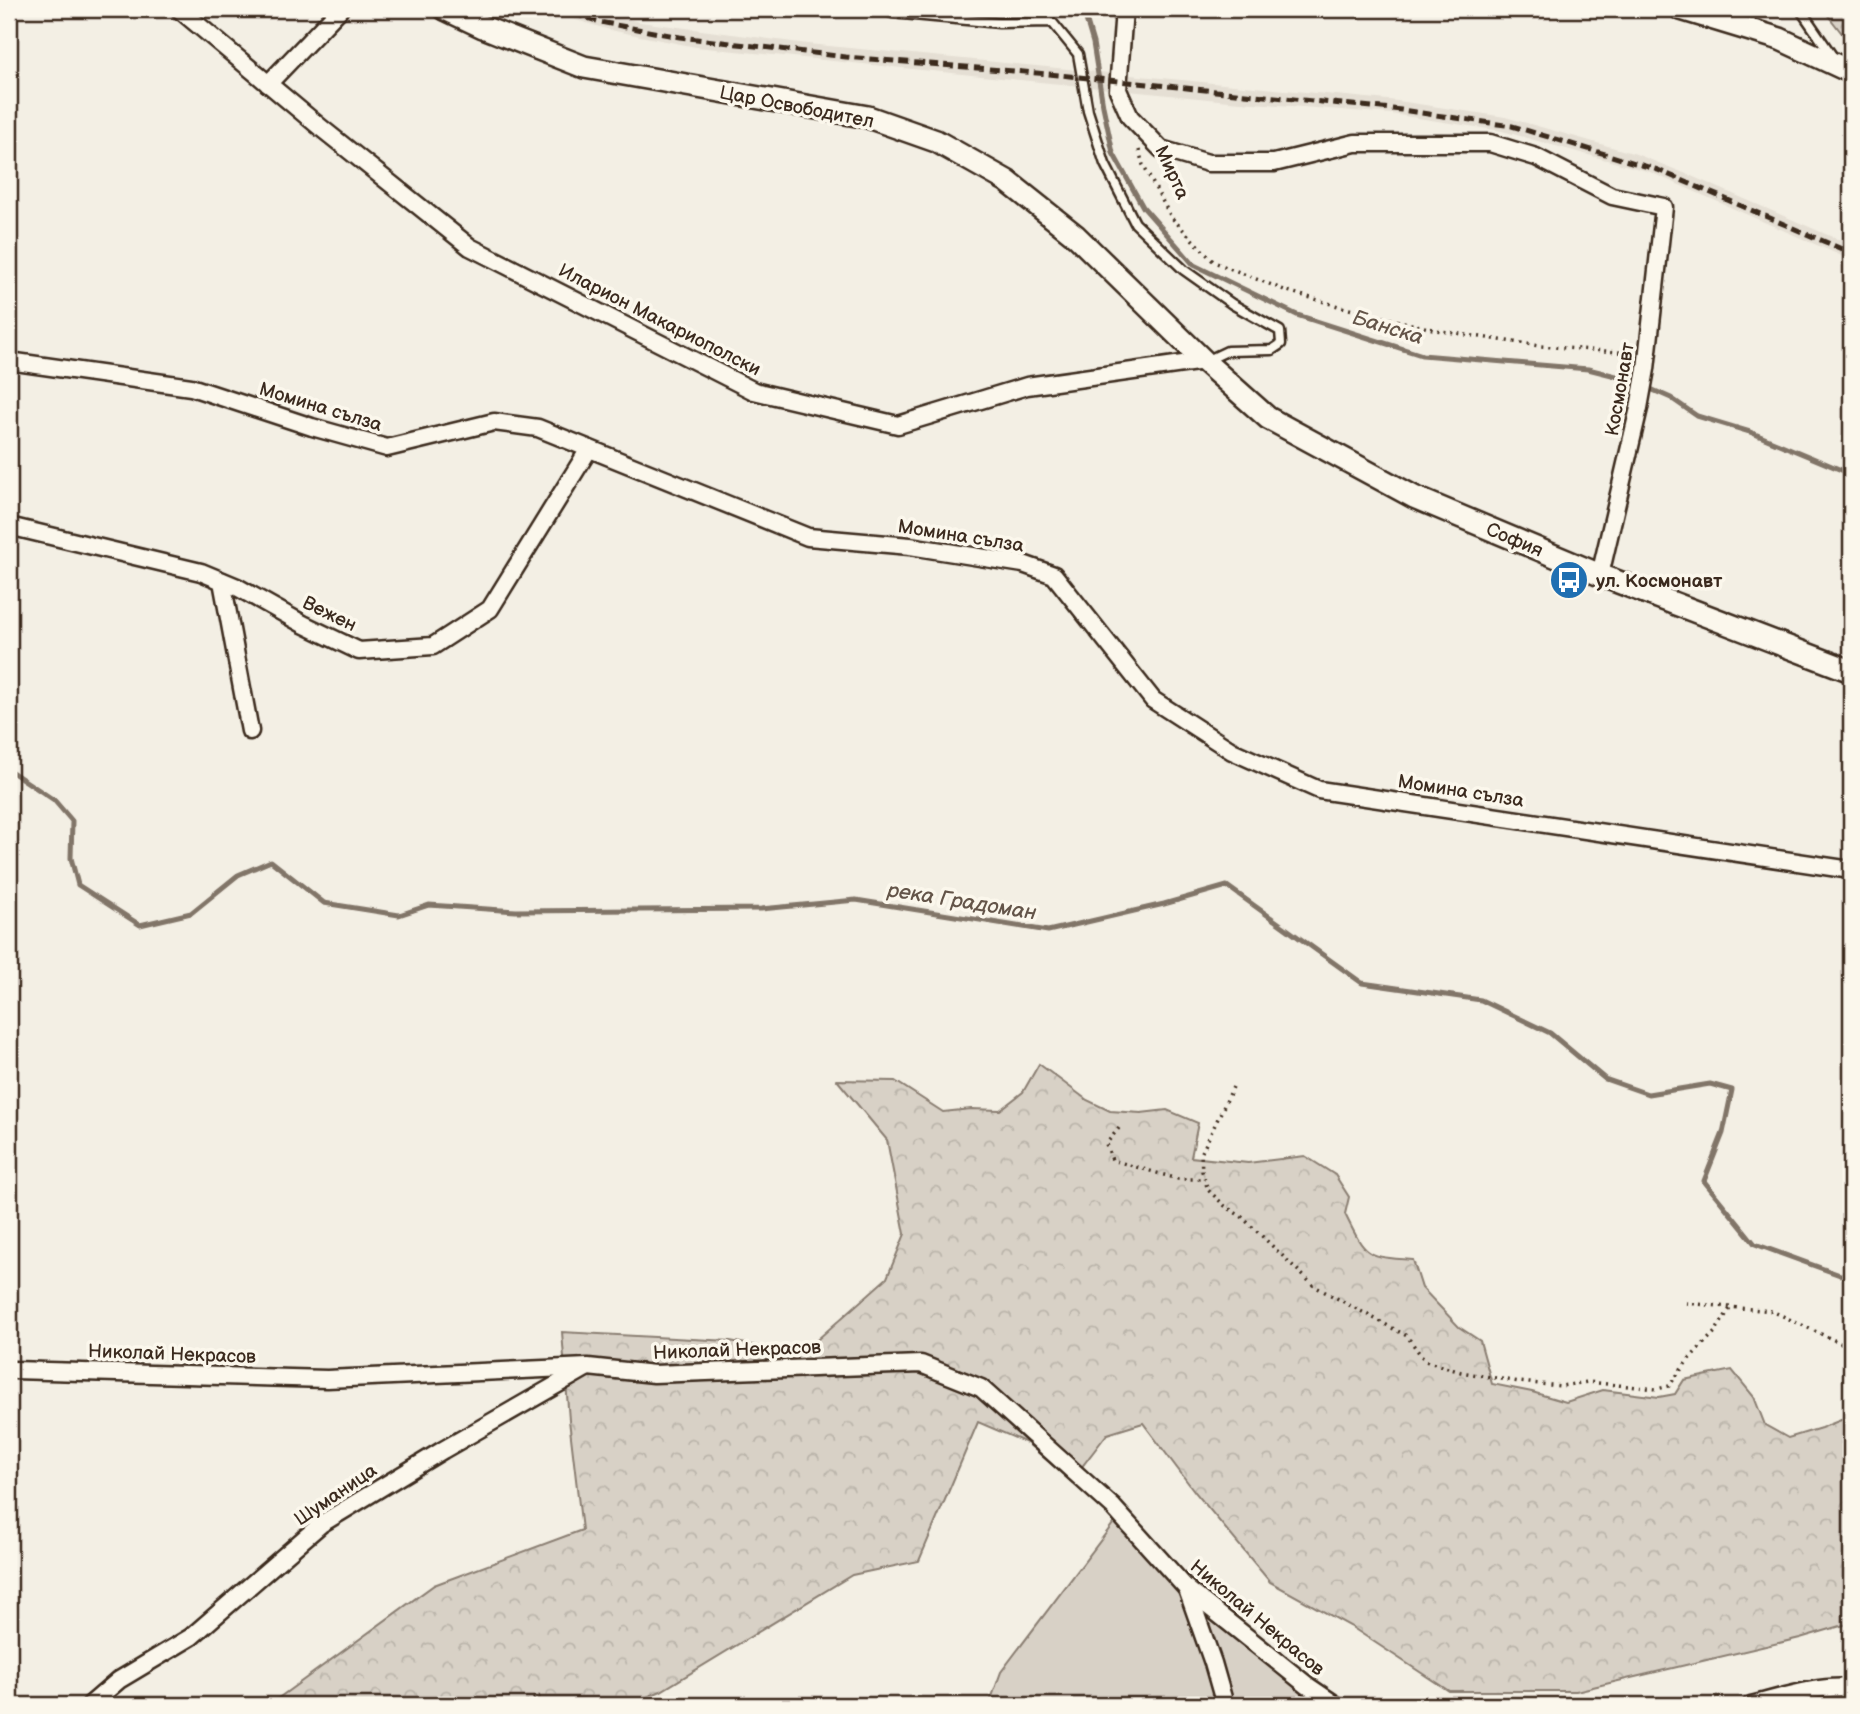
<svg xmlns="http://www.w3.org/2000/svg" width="1860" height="1714" font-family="'Balsamiq Sans',sans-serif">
	<defs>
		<pattern id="forest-crowns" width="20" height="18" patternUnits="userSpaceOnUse" patternTransform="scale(1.75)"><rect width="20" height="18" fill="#d8d1c6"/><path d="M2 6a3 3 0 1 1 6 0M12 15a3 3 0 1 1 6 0" fill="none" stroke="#bab4aa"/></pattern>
	</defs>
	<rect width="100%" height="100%" fill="#f3efe4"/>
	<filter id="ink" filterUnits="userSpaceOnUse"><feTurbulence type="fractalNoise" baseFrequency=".0143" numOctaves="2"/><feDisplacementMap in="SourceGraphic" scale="14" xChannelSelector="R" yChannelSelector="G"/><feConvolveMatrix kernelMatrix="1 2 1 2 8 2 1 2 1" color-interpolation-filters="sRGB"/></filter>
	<g filter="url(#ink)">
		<path fill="#e5dfd4" d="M539 9H585L640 22 808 44 1398 101 1505 117 1636 154 1689 175 1851 245V260L1650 172 1502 131 1392 114 1228 101 696 47 610 30Z"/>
		<path fill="#d8d1c6" stroke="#8a7e72" stroke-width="2" d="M1116 1520 1326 1705H989L1001 1672Z"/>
		<g fill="url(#forest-crowns)" stroke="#8a7e72" stroke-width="2">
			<path d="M1823 9H1851V38L1844 36Z"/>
			<path d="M1039 1064 1087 1100 1110 1111 1141 1113 1167 1110 1198 1123 1191 1157 1248 1163 1305 1156 1335 1175 1349 1197 1345 1214C1366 1257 1366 1257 1413 1260L1422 1288 1459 1327 1480 1341 1492 1384 1532 1392 1566 1402 1603 1390 1659 1397 1675 1394 1684 1380 1732 1370 1754 1397 1765 1425 1788 1438 1821 1428 1851 1416V1623L1800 1638 1576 1691H1449L1350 1626 1270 1582 1195 1492 1143 1423 1107 1434 1071 1481 1027 1443 978 1422 919 1561 852 1575 661 1691 628 1705H269L434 1585 582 1530 569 1420 562 1332 730 1341 801 1354 887 1278 905 1234 887 1140 837 1080 895 1081 943 1112 971 1109 1000 1110 1023 1092Z"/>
		</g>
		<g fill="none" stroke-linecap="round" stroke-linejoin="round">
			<g stroke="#817468" stroke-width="5">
				<path d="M1083 9 1093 43 1103 106 1113 153 1143 207 1194 265 1297 315 1422 355 1588 369 1628 379 1671 398 1697 416 1750 432 1851 474"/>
				<path d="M9 773 12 772 54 800 72 821 71 858 78 885 140 925 191 913 238 875 271 861 324 903 399 915 429 905 516 911 761 909 856 900 1048 931 1164 904 1227 886 1362 983 1481 1000 1550 1033 1605 1079 1648 1094 1710 1084 1732 1090 1723 1133 1704 1181 1755 1244 1851 1279"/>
			</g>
			<defs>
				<g id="service">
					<path d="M881 9 892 13 999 23 1052 22 1078 54 1088 111 1105 164 1135 223 1184 270 1232 304 1280 331 1281 344 1272 350 1227 351 1208 360"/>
					<path d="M1800 9 1833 57"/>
				</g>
				<g id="minor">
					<path d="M179 9 320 127 470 247 754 391 898 425 1027 386 1204 361"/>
					<path d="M1124 9 1118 90 1130 117 1161 149 1208 163H1274L1355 143H1490L1536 157 1612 196 1664 207 1646 369 1639 408 1600 575"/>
					<path d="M268 84 340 9"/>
					<path d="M9 361 191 387 312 427 387 448 494 422 538 428 808 537 910 546 1023 564 1054 575 1153 700 1232 751 1319 790 1851 870"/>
					<path d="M9 526 201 572 237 587 303 624 359 651 433 646 490 609 589 449"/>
					<path d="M222 581 250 731"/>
					<path d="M13 1370 327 1379 588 1367 654 1374 921 1364 981 1388 1113 1507 1187 1589 1308 1686 1336 1705"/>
					<path d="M1187 1589 1213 1663 1225 1705"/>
					<path d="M90 1705 119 1680 191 1637 321 1524 443 1450 586 1368"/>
					<path d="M1751 1705C1783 1697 1818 1685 1851 1688"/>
				</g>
				<g id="tertiary">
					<path d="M445 9 483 27 584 67 868 117 936 141 1007 181 1076 236 1204 361 1268 418 1414 497 1600 575 1851 671"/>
					<path d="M1681 9 1780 39 1851 72"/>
				</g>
			</defs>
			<use href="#service" stroke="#3b2a1e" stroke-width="13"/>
			<use href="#minor" stroke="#3b2a1e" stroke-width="21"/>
			<use href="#tertiary" stroke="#3b2a1e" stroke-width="26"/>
			<g stroke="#3b2a1e" stroke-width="3.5" stroke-dasharray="2 5" stroke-linecap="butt">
				<path d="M1139 150 1143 165 1171 217 1214 262 1284 290 1345 308 1441 331 1540 346 1631 353"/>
				<path d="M1233 1087 1201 1154 1202 1171 1208 1190 1225 1206 1242 1217 1314 1286 1407 1336 1425 1361 1461 1372 1519 1382 1561 1386 1588 1382 1657 1389 1669 1386 1689 1359 1715 1332 1731 1307"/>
				<path d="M1119 1128 1106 1144 1112 1160 1178 1179H1205"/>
				<path d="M1686 1303 1772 1311 1851 1348"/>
				<path d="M520 1705 540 1696"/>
			</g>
			<use href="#service" stroke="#fbf7ec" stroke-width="8"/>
			<use href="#minor" stroke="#fbf7ec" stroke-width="16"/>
			<use href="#tertiary" stroke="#fbf7ec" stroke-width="21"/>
			<path stroke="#3b2a1e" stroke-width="5" stroke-dasharray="10 5" stroke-linecap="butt" d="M559 9 600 22 680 37 846 57 1060 75 1401 110 1512 126 1658 170 1851 253"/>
		</g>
	</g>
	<defs>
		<symbol id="bus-disc" viewBox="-11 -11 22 22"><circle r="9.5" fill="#1f6fb2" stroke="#fbf7ec"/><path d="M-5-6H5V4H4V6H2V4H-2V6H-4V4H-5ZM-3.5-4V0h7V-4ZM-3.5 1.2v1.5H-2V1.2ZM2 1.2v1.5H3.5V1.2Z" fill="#fff"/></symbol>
	</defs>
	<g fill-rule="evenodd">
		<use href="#bus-disc" x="1547" y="558" width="44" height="44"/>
	</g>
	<g text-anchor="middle" stroke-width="7" stroke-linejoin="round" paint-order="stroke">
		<g font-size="19" fill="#3b2a1e" stroke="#fbf7ec">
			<text transform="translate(797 106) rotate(11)" y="7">Цар Освободител</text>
			<text transform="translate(1173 172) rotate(65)" y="7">Мирта</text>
			<text transform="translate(660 319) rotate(27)" y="7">Иларион Макариополски</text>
			<text transform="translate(1619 389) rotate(-80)" y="7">Космонавт</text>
			<text transform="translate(321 406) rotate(17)" y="7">Момина сълза</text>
			<text transform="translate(961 535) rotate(9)" y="7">Момина сълза</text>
			<text transform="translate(1515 539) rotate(23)" y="7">София</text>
			<text transform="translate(330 613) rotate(26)" y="7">Вежен</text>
			<text transform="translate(1461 790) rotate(9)" y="7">Момина сълза</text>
			<text transform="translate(737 1349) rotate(-2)" y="7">Николай Некрасов</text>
			<text transform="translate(172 1353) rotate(2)" y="7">Николай Некрасов</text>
			<text transform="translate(335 1494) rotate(-34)" y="7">Шуманица</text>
			<text transform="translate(1258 1617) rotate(40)" y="7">Николай Некрасов</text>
		</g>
		<g font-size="19" font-weight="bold" fill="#3b2a1e" stroke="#fbf7ec" text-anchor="start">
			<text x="1596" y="587">ул. Космонавт</text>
		</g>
		<g font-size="21" font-style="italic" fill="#645549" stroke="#fbf7ec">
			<text transform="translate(1388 327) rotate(17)" y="7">Банска</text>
			<text transform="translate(962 901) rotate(9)" y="7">река Градоман</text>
		</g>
	</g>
	<rect width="1860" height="1714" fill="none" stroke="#fbf7ec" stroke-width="35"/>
	<rect x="18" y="18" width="1825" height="1679" fill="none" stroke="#3b2a1e" stroke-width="2.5" filter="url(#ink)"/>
</svg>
